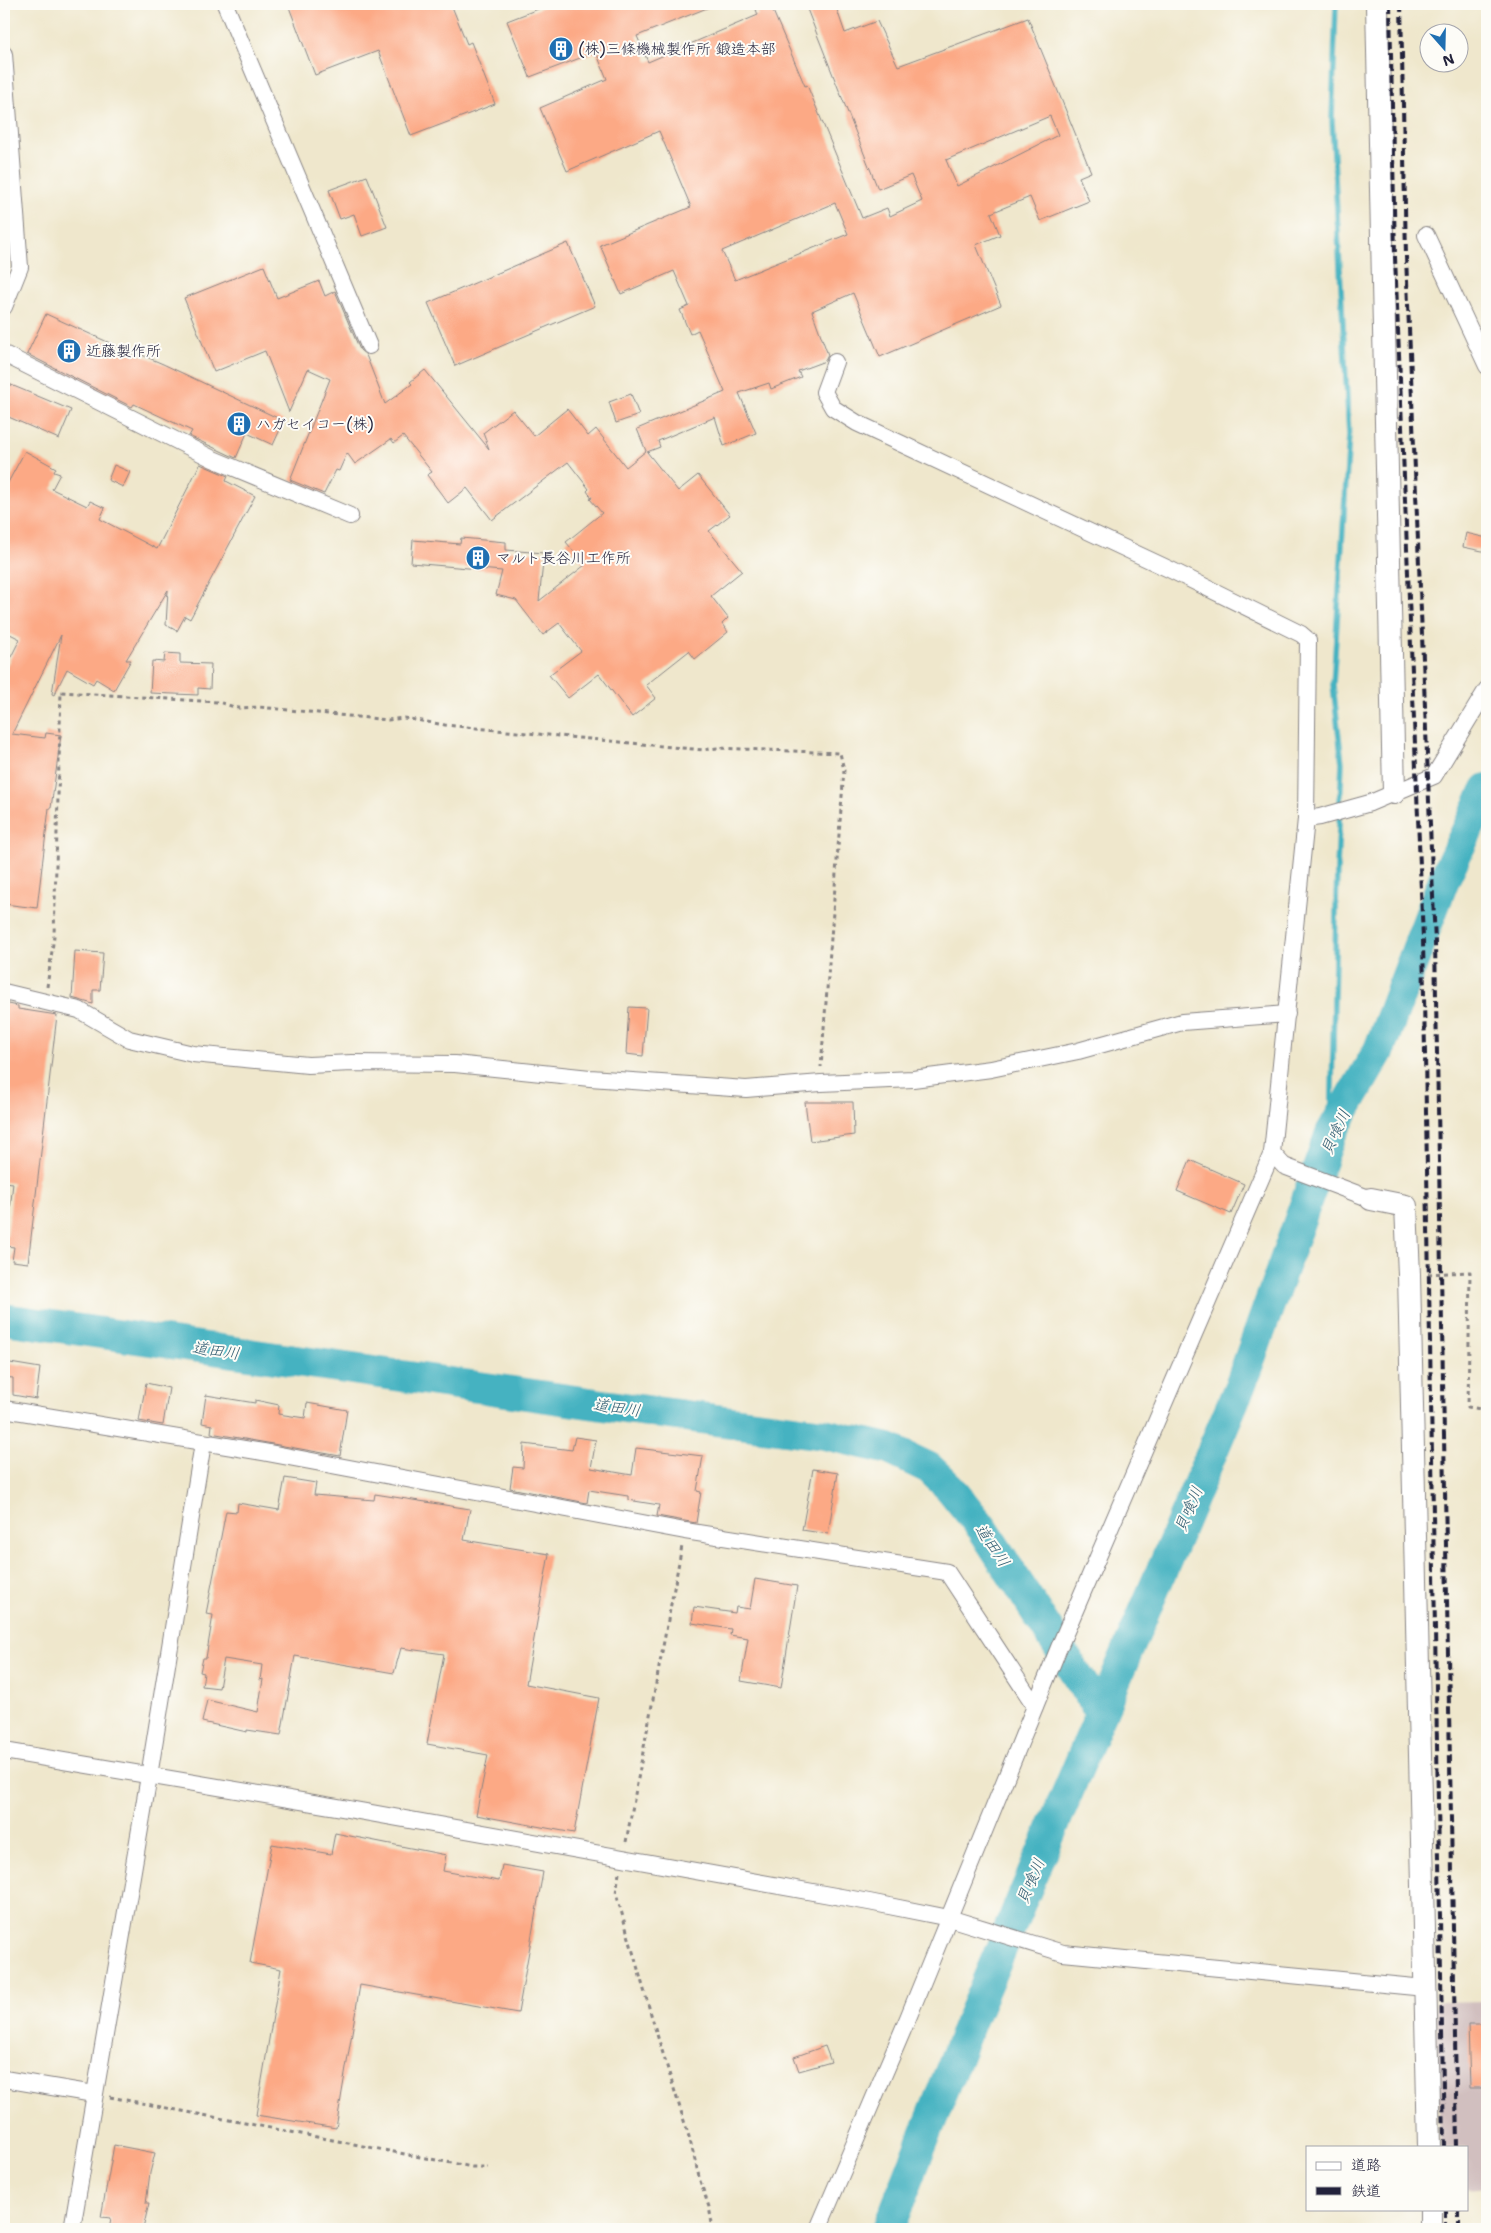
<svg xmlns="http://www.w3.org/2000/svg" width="1491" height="2233" font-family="'Shantell Sans','Klee One',sans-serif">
	<rect width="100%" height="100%" fill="#fdfcf7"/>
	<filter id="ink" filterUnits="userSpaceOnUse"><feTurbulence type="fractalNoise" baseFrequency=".02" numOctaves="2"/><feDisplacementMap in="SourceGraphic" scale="10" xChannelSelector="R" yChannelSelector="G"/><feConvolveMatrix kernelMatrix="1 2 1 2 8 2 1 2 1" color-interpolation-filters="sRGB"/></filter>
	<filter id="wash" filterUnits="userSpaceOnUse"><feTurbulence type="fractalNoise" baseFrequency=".0096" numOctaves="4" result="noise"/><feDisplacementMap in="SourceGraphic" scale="20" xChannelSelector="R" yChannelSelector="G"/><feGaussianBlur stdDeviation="1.12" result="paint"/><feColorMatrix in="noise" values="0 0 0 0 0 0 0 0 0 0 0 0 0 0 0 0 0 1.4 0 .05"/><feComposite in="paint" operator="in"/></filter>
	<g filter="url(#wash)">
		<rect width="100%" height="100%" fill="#efe7cc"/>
		<path fill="#d1bfbf" d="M1487 2001V2187L1467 2189V2147H1440L1436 2002Z"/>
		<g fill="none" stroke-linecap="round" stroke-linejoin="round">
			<path stroke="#44b2c1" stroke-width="5.5" d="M1331 1133 1337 868 1342 763 1333 685 1349 435 1332 120 1336 4"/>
			<g stroke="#44b2c1" stroke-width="32">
				<path d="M4 1319 624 1408 824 1434 889 1449 929 1468 950 1488 983 1529 1101 1713"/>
				<path d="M888 2229 970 2022 1240 1386 1331 1133 1379 1050 1444 879 1487 789"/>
			</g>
		</g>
		<g id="blocks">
			<g fill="#fca985" fill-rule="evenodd">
				<path d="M298 4H451L467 44 471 42 495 104 411 136 378 51 315 75 289 7Z"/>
				<path d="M551 4H717L637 36 648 62 758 15 754 4H770L805 86 807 85 862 218 887 208 890 216 922 201 911 175 878 189 805 4H835L845 33 877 21 898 66 1028 18 1091 172 1079 177 1089 201 1040 221 1030 197 991 213 1000 235 976 245 1001 305 880 357 853 293 812 311 828 355 825 361 798 371 801 377 771 389 769 383 739 393 756 433 724 446 715 417 658 441 660 447 647 452 678 491 698 475 730 515 709 531 742 571 711 596 728 618 722 624 728 632 695 659 689 651 646 685 656 698 632 717 599 674 568 698 549 675 581 651 559 623 543 635 516 600 496 595 502 571 411 563 413 540 460 544 461 538 506 542V550L544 553 539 601 585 565 566 542 602 513 590 499 592 498 587 491 589 489 568 462 492 520 467 488 448 503 427 475 432 472 403 436 394 443 391 439 355 464 347 453 339 471 336 470 324 494 290 480 330 379 308 369 289 412 265 351 214 372 184 298 264 266 277 298 319 281 325 296 335 291 360 350 366 355 385 404 412 384 410 382 425 370 489 449 483 433 513 410 534 436 567 409 588 436 596 429 626 467 646 451 637 429 725 392 698 330 690 334 680 310 689 306 674 271 621 294 600 245 691 207 659 131 567 171 540 108 607 79 596 52 530 77 507 21ZM1050 116 1058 135 957 186 946 160ZM835 203 848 234 735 280 722 251Z"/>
				<path d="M367 176 387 227 362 236 354 214 340 219 329 190Z"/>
				<path d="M568 243 595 306 455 366 428 303Z"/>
				<path d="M46 314 134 354 135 352 163 364 284 421 273 445 247 433 236 458 189 436 192 431 134 404 132 407 124 403 27 354Z"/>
				<path d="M4 382 71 410 59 439 4 415Z"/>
				<path d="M631 394 639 415 616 423 609 402Z"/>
				<path d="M25 451 56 468 54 472 60 474 52 489 87 506 90 501 105 508 100 519 157 549 200 464 228 476 226 481 255 496 190 619 185 616 177 631 166 625 168 590 126 660H131L114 690 96 679 93 684 67 669 54 695 52 694 61 635 12 734 45 738 46 733 61 735 51 808H49L37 908 4 904V671L20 639 4 631V490Z"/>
				<path d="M114 465 130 472 123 487 108 480Z"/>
				<path d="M1466 533 1487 538V552L1463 547Z"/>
				<path d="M165 653 180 654V663L211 664 210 689 198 688V695L150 693 152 661 164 662Z"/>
				<path d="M75 951 103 953 100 990H93V1004L72 998Z"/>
				<path d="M4 1003 18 1006V1009L57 1015 28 1263 12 1261 14 1247 6 1246 13 1183 4 1182Z"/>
				<path d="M629 1007 647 1008 643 1056 626 1054Z"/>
				<path d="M805 1102H853L854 1135 810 1141Z"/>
				<path d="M1190 1160 1244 1184 1231 1214 1177 1191Z"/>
				<path d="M4 1362 40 1368 36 1399 13 1395V1378L4 1377Z"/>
				<path d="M146 1383 169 1388 163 1425 139 1421Z"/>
				<path d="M206 1395 255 1403V1400L279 1405 278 1414 305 1418 307 1403 347 1410 340 1456 211 1433 212 1425 202 1423Z"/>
				<path d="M575 1437 596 1440 591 1468 632 1475 636 1448 703 1456 697 1491 701 1492 696 1523 657 1516 659 1505 628 1500V1496L589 1490 587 1503 510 1488 513 1467 523 1468 524 1444 572 1450Z"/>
				<path d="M813 1469 838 1473 828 1534 802 1530Z"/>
				<path d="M285 1478 316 1483 314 1495 374 1500 375 1494 470 1509 464 1540 549 1554 526 1684 599 1698 574 1833 476 1815 488 1755 427 1744 444 1654 401 1648 394 1673 295 1656 281 1735 247 1730V1732L202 1722 207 1700 258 1712 263 1679 260 1680 262 1665 224 1659 219 1688 202 1686 204 1673 200 1672 203 1658H206L213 1615 206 1614 226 1511 237 1512 238 1503 279 1510Z"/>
				<path d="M755 1579 797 1586 781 1688 741 1681 748 1638 730 1635 731 1629 692 1623 694 1607 735 1613 736 1607 750 1609Z"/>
				<path d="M335 1833 446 1855 443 1871 499 1881 502 1865 543 1872 518 2013 360 1985 336 2128 256 2115 281 1969 250 1963 272 1844 331 1854Z"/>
				<path d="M1468 2024H1487V2088H1470Z"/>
				<path d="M825 2046 831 2062 799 2071 794 2057Z"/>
				<path d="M114 2145 155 2153 150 2173 146 2203H149L143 2229H109L111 2218 101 2217Z"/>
			</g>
		</g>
	</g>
	<g filter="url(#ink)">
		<use href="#blocks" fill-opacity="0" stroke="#888484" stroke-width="1"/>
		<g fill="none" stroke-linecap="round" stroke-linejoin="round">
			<defs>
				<g id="street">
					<path d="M225 4 369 346"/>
					<path d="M4 54 20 267 4 307"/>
					<path d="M1426 235 1487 366"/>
					<path d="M4 354 213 459 350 516"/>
					<path d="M1306 819 1320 817 1370 803 1434 776 1487 689"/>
					<path d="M4 992 79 1010 129 1039 193 1054 308 1065 352 1063 455 1064 590 1078 746 1089 821 1083 913 1079 991 1069 1078 1051 1182 1022 1287 1014"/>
					<path d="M1272 1153 1284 1166 1371 1199"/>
					<path d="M4 1409 263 1452 685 1531 947 1572 1035 1706"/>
					<path d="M4 1751 337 1807 869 1902 949 1918 1063 1953 1425 1988"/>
					<path d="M4 2079 94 2094"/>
					<path d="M72 2229 149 1776 203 1443"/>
					<path d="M818 2229 908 2018 1060 1645 1272 1153 1306 819 1308 640 1301 634 1171 570 857 423 833 408 824 392 835 362"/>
				</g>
				<g id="secondary">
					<path d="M1377 4 1394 793"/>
					<path d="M1371 1199 1406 1206 1409 1275 1429 2147"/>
					<path d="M1431 2209V2229"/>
				</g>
			</defs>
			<use href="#street" stroke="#888484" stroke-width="18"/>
			<use href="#secondary" stroke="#888484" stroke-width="24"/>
			<g stroke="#888484" stroke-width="3" stroke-dasharray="4 4" stroke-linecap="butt">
				<path d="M47 987 54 936 61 692 218 702 238 708 259 707 388 720 404 718 445 725 703 750 717 748 840 753 844 770 821 1067"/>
				<path d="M1428 1274 1470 1272 1468 1407 1487 1410"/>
				<path d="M626 1842 682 1546"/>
				<path d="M619 1873 616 1893 655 2028 690 2140 700 2181 709 2207 713 2229"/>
				<path d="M110 2097 472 2167H488"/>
			</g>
			<use href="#street" stroke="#fff" stroke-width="16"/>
			<use href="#secondary" stroke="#fff" stroke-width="22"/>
			<g stroke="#22223b" stroke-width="4" stroke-dasharray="8 4" stroke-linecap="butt">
				<path d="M1390 4 1395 257 1423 939 1444 2147"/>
				<path d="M1401 4 1406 257 1435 943 1457 2147"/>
				<path d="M1446 2209V2229"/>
				<path d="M1459 2209V2229"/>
			</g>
		</g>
	</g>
	<defs>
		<symbol id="building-disc" viewBox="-11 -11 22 22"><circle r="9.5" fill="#1f6fb2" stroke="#fdfcf7"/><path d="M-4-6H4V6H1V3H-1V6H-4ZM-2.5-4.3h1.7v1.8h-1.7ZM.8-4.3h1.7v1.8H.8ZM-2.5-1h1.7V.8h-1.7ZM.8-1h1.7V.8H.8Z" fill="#fff"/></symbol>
	</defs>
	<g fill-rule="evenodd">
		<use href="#building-disc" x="547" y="35" width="28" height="28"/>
		<use href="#building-disc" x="55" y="337" width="28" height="28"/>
		<use href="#building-disc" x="225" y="410" width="28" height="28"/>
		<use href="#building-disc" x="464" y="544" width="28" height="28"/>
	</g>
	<g text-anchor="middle" stroke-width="4" stroke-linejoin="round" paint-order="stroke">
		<g font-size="15" fill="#22223b" stroke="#fdfcf7" text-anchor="start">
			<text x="578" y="54">(株)三條機械製作所 鍛造本部</text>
			<text x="86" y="356">近藤製作所</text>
			<text x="256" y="429">ハガセイコー(株)</text>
			<text x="496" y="563">マルト長谷川工作所</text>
		</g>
		<g font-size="16" font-style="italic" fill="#305c71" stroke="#fdfcf7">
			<text transform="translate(1335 1132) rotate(-65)" y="6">貝喰川</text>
			<text transform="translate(216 1350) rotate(8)" y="6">道田川</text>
			<text transform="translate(617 1407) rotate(8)" y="6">道田川</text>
			<text transform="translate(1188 1509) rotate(-67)" y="6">貝喰川</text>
			<text transform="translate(993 1545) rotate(56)" y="6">道田川</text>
			<text transform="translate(1030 1881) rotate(-67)" y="6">貝喰川</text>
		</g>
	</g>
	<rect width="1491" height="2233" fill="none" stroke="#fdfcf7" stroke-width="20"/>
	<rect x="1306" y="2146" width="162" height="65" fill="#fdfcf7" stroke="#a5a5ac"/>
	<rect x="1316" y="2162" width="25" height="8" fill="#ffffff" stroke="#a5a5ac"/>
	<text x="1351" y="2170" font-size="15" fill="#22223b">道路</text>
	<rect x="1316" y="2187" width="25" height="8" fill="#22223b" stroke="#a5a5ac"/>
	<text x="1351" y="2196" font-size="15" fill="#22223b">鉄道</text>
	<g transform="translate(1444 48) rotate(160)"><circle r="24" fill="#fdfcf7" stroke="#a5a5ac"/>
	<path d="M0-4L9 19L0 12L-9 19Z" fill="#1f6fb2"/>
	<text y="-8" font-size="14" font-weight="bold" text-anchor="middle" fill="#22223b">N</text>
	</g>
</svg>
